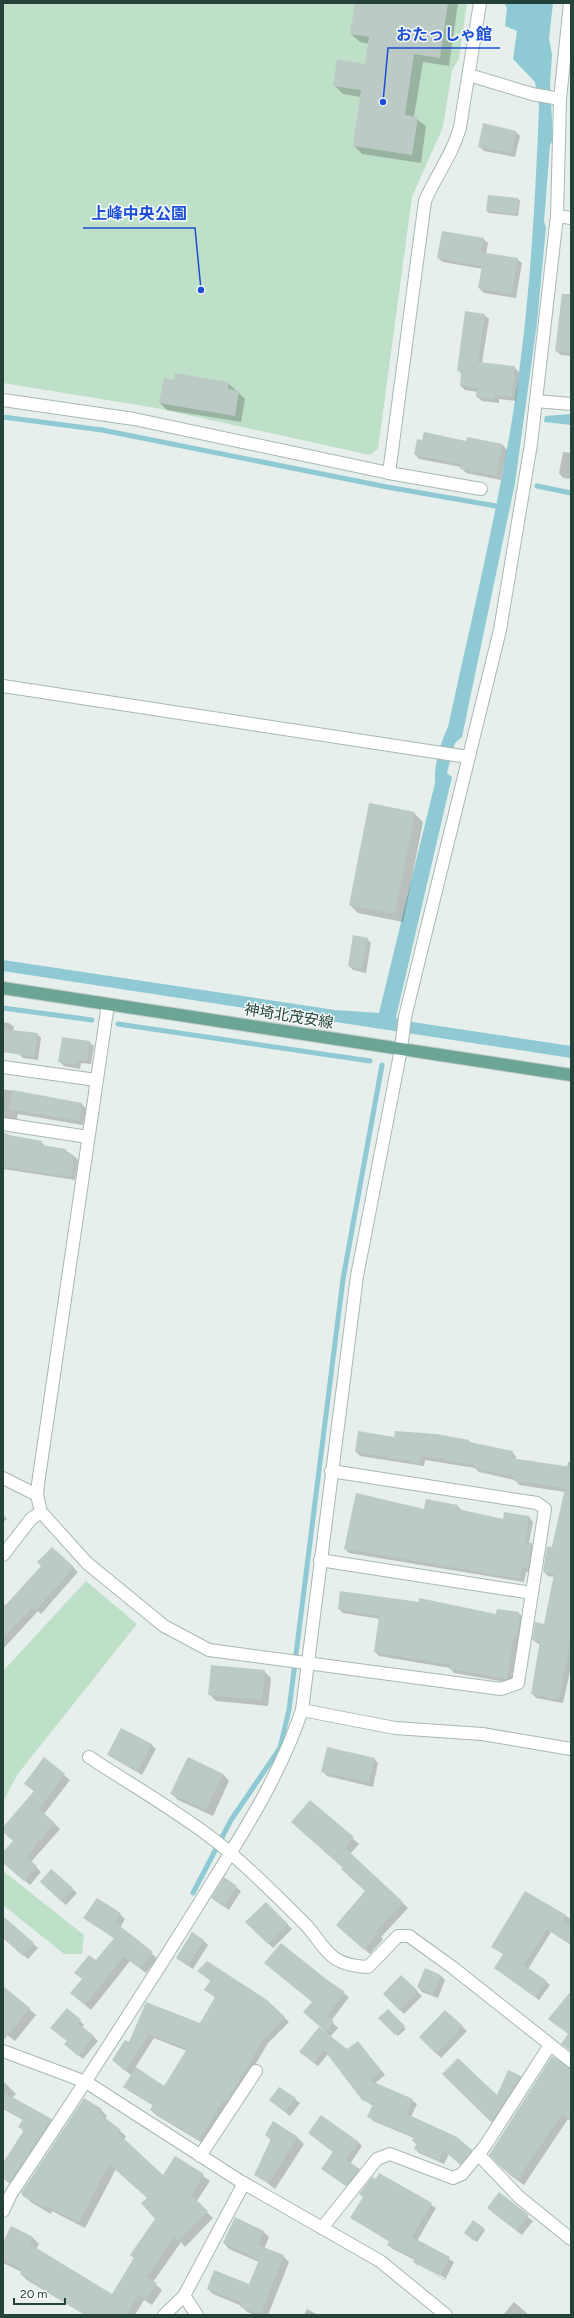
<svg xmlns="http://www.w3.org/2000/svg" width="574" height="2318" font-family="Figtree,'Noto Sans JP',sans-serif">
	<rect width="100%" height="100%" fill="#e6efeb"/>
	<g fill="#bfe0c8">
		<path d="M3 3H467L459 59 452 70 443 127 412 197 378 449 370 455 156 408 3 383Z"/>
		<path d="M86 1581 137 1624 17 1775 3 1802V1671Z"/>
		<path d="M3 1871 84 1935 82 1954H64L3 1905Z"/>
	</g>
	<g fill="#8ec9d4">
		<path d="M504 3H553L549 38 552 55 550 83 553 140 550 145 544 222 546 227 537 323 515 483 462 737 455 743 447 773 452 777 396 1017 399 1020 571 1046V1058L3 971V960L335 1010 379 1013 435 783C434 763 440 744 448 727 470 625 495 523 512 420 529 317 535 211 539 106L535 82 513 59 517 31 505 26 507 8Z"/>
		<path d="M571 414V425L544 422 545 416Z"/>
	</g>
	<g fill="#0003" fill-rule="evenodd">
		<path d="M356 3H458L449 66 423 62 414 117 426 126 421 163 362 154 354 146 361 97 343 94 334 85 366 65 369 44 360 42 351 34Z"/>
		<path d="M515 131 520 136 515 157 484 151 479 146Z"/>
		<path d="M518 199 520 201 518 216 489 213 487 211Z"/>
		<path d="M483 239 488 243 486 254 517 259 522 263 516 298 484 293 479 288 483 269 443 262 438 258Z"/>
		<path d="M571 304V356L561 355 556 351Z"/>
		<path d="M484 315 489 319 482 363 514 367 519 372 516 401 499 399V403L482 401 477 397 478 392 465 390 461 386 462 375 458 370Z"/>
		<path d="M228 383 245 399 241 422 167 410 160 403Z"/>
		<path d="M467 442 503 445 507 450 501 480 466 473 461 467 419 459 415 454Z"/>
		<path d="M563 452 571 453V479L563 478 559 473Z"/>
		<path d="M414 813 423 822 403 922 358 913 350 905Z"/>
		<path d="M367 939 371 943 366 973 353 970 349 966Z"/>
		<path d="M3 1022 9 1023 14 1027 13 1031 37 1034 41 1038 38 1060 23 1058 19 1054 3 1051Z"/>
		<path d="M89 1042 94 1046 91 1064 81 1063 80 1069 64 1066 60 1062Z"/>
		<path d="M3 1089 82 1104 86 1109 83 1125 18 1114 16 1122 3 1123Z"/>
		<path d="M3 1132 12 1137 41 1142 45 1146 65 1150 74 1156 78 1160 75 1180 3 1169Z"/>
		<path d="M395 1438 468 1440 471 1443 512 1452 516 1457V1460L567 1468 568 1462H571V1667L563 1703 536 1698 532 1693 540 1645 533 1640 545 1625 554 1577 548 1576 544 1572 552 1548 565 1492 519 1485 515 1480 479 1472 475 1468 425 1460 424 1466 360 1456 356 1452Z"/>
		<path d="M457 1506 462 1510 504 1520 529 1517 533 1522 529 1543 536 1548 532 1573 526 1572 524 1582 349 1553 345 1549 425 1510Z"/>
		<path d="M3 1514 7 1519 3 1522Z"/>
		<path d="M52 1548 78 1572 41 1614 38 1611 3 1649V1602L6 1606 42 1566Z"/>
		<path d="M339 1609 496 1616 518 1613 523 1617 522 1642 518 1641 511 1683 454 1673 450 1668 379 1656 375 1652 380 1619 343 1613Z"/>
		<path d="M264 1671 271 1678 268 1706 216 1701 209 1694Z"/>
		<path d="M151 1744 156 1749 142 1775 108 1755Z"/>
		<path d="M44 1759 70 1780 44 1814 60 1829 31 1862 41 1872 30 1885 3 1862V1854L14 1841 3 1829 35 1792 25 1783Z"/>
		<path d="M374 1759 378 1763 373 1787 327 1776 322 1771Z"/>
		<path d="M223 1774 229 1781 213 1816 178 1800 172 1794Z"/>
		<path d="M310 1801 359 1844 350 1854 408 1908 381 1937 383 1939 370 1954 343 1931 366 1892 344 1868 292 1822Z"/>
		<path d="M52 1870 77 1893 66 1905 46 1887Z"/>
		<path d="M224 1879 241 1891 229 1910 212 1898Z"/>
		<path d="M525 1892 571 1919V1945L551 1932 528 1969 550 1985 539 2000 495 1968 504 1955 493 1946Z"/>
		<path d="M266 1903 292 1929 273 1948 247 1922Z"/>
		<path d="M120 1914 125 1919 120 1928 157 1958 146 1973 130 1961 91 2010 77 1998 82 1979 115 1939 85 1918Z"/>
		<path d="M6 1920 38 1948 28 1959 3 1938V1923Z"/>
		<path d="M203 1940 208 1945 193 1969 177 1958Z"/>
		<path d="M198 1971 266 2000 289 2022 268 2043 231 2106 204 2144 156 2115 151 2110 154 2106 129 2091 125 2087 132 2076 113 2060 130 2044 146 2003 200 2024 216 1998 206 1990 211 1981ZM154 2038 187 2051 165 2087 135 2068Z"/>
		<path d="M401 1976 422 1996 404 2014 384 1994Z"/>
		<path d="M441 1976 445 1980 438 1998 422 1992 418 1987Z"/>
		<path d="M325 1980 349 1997 331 2021 338 2028 330 2037 347 2051 358 2042 385 2075 374 2084 412 2100 417 2104 411 2117 471 2151 475 2155 465 2168 449 2154 444 2164 419 2153 415 2149 417 2145 413 2141 414 2138 373 2121 369 2116 373 2106 363 2099 328 2054 318 2066 305 2056 326 2032 309 2016 313 2002Z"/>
		<path d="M3 1987 36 2015 15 2041 3 2032Z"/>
		<path d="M388 2010 406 2029 398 2036 380 2018Z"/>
		<path d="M445 2011 467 2031 441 2058 420 2037Z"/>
		<path d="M80 2021 84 2025 82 2027 98 2041 83 2059 70 2048 68 2041 56 2032Z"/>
		<path d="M571 2068V2121L568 2119 524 2185 510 2175 491 2155Z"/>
		<path d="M509 2071 520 2077 526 2083 498 2127 443 2074 497 2097Z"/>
		<path d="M3 2081 16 2094 12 2098 56 2124 33 2157 29 2155 17 2176 14 2187 3 2178V2164L24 2132 20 2127 23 2120 3 2109Z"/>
		<path d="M280 2088 300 2103 290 2116 275 2104Z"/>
		<path d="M101 2110 107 2116 105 2119 126 2136 124 2140 163 2176 176 2157 210 2181 196 2202 213 2218 185 2247 181 2242 153 2282 162 2290 152 2305 144 2300 135 2315H85L27 2280 21 2274 22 2272 3 2263V2244L33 2238 39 2244 36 2249 112 2295 157 2219 148 2198 116 2169 85 2228 52 2211 51 2214 32 2203 26 2197Z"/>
		<path d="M309 2133 358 2142 362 2146 350 2164 363 2173 351 2189 322 2169 333 2152Z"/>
		<path d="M266 2135 297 2137 304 2144 275 2189 256 2174 271 2140Z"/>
		<path d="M380 2175 436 2208 417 2241 454 2262 445 2280 418 2266 444 2280 445 2278 418 2264V2266L414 2262 415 2260 393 2249 388 2245 390 2242 352 2218Z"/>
		<path d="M499 2194 533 2221 522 2235 492 2212Z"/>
		<path d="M235 2219 264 2232 269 2237 264 2249 283 2256 289 2262 268 2315H254L247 2312 242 2306 213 2294 208 2289 250 2285 259 2262 229 2249 224 2243Z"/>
		<path d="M483 2228 485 2230 477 2242 467 2235Z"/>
		<path d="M514 2302 529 2315H503Z"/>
		<path d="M307 2309 318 2315H304Z"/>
	</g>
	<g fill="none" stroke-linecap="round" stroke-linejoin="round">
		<g stroke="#8ec9d4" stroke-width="5">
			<path d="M3 417 102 430 387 487 502 507"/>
			<path d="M537 486 571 493"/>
			<path d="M3 1008 92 1020"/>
			<path d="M118 1024 370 1061"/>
			<path d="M193 1893 231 1820 280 1748 289 1710 343 1279 382 1065"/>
		</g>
	</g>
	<g fill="#bbcac4">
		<path d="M355 3H448L440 58 414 54 405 115 418 117 412 155 353 146 361 90 333 86 337 59 365 64 369 37 350 34Z"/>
		<path d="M483 123 516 131 511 153 478 147Z"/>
		<path d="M488 195 518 198 517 214 486 211Z"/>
		<path d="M442 231 484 238 481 252 518 258 512 294 478 288 482 266 437 258Z"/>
		<path d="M562 294H571V353L555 351Z"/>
		<path d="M465 311 485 314 478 362 515 366 512 397 495 395 494 399 476 397 477 388 460 386 461 371H457Z"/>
		<path d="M175 373 229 382 228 389 239 391 235 416 159 403 164 378 174 380Z"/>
		<path d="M424 432 466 441 467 437 503 444 496 476 460 469 461 464 414 455 417 439 422 440Z"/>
		<path d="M369 803 415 812 395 914 349 905Z"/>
		<path d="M353 935 368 938 362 969 348 966Z"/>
		<path d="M3 1029 38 1033 34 1057 3 1052Z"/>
		<path d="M62 1037 90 1041 87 1061 77 1059 76 1065 58 1062Z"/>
		<path d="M13 1090 82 1103 79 1121 9 1109Z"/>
		<path d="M3 1134 42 1141 41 1145 66 1149 65 1153 74 1155 71 1177 3 1167Z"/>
		<path d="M358 1431 394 1437 395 1431 437 1434 469 1440V1442L513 1451 511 1458 571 1467V1636L559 1700 531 1694 540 1641 532 1640 535 1622 544 1624 554 1574 543 1572 547 1546 552 1547 565 1488 514 1481V1477L473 1468 474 1465 421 1456 420 1463 355 1452Z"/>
		<path d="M356 1493 424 1509 426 1499 458 1505 457 1509 503 1519 504 1512 529 1516 525 1542 532 1543 528 1569 522 1568 520 1579 344 1549Z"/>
		<path d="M52 1547 74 1567 36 1610 33 1607 3 1638V1608L41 1566 37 1562Z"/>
		<path d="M340 1591 419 1602V1598L496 1614 497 1609 519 1612 518 1618 520 1619 517 1638 514 1637 507 1679 449 1669 450 1665 374 1652 379 1616 338 1609Z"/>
		<path d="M211 1665 265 1670 262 1700 208 1695Z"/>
		<path d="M121 1728 152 1744 138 1771 107 1755Z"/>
		<path d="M327 1747 375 1758 369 1783 321 1772Z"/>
		<path d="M44 1757 65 1774 39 1809 55 1823 26 1857 37 1866 24 1881 3 1863V1852L13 1841 3 1832V1827L34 1791 24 1784Z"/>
		<path d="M188 1757 223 1774 206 1810 170 1794Z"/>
		<path d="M310 1800 354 1837 345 1848 403 1902 376 1931 379 1933 364 1950 336 1925 365 1891 341 1869 343 1868 291 1822Z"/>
		<path d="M51 1869 73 1888 61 1901 40 1882Z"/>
		<path d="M224 1877 237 1886 224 1907 211 1898Z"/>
		<path d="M525 1891 566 1915 563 1922 571 1927V1944L547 1929 524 1965 547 1981 535 1997 494 1968 503 1954 491 1947Z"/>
		<path d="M97 1898 121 1913 115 1922 153 1952 140 1968 124 1956 85 2005 70 1993 82 1979 74 1973 89 1955 96 1960 114 1938 83 1918Z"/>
		<path d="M266 1902 288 1924 268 1944 245 1922Z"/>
		<path d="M3 1916 34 1943 23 1956 3 1938Z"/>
		<path d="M192 1932 204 1940 188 1966 176 1958Z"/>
		<path d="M281 1943 326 1979 345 1992 327 2016 334 2022 326 2032 303 2012 312 2002 264 1963Z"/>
		<path d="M207 1961 267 2000 285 2017 264 2039 226 2102 224 2100 199 2140 150 2110 153 2105 123 2087 136 2067 164 2086 187 2049 149 2034 125 2071 112 2060 125 2040 129 2042 146 2002 200 2023 215 1997 204 1990 211 1980 197 1971Z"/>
		<path d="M425 1968 441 1975 433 1994 417 1987Z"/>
		<path d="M401 1975 418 1991 399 2010 383 1994Z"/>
		<path d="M3 1986 30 2008 3 2041Z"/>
		<path d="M571 1991V2051L561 2044 568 2034 548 2019Z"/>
		<path d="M67 2008 81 2020 78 2023 94 2036 78 2056 64 2044 67 2041 50 2028Z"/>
		<path d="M388 2009 405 2026 395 2035 378 2018Z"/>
		<path d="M445 2010 463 2026 436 2054 419 2037Z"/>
		<path d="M319 2027 347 2049 358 2041 381 2071 369 2080 413 2099 407 2114 457 2137 472 2150 460 2165 444 2150 439 2161 414 2149 417 2143 412 2141 414 2137 367 2117 373 2104 362 2100 324 2050 314 2063 299 2052Z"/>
		<path d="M552 2056 571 2068V2121L562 2114 518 2179 503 2169 489 2155Z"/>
		<path d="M458 2058 497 2095 508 2070 521 2076 491 2122 442 2074Z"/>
		<path d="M279 2087 296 2098 285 2112 269 2100Z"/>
		<path d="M3 2092 52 2119 9 2183 3 2178V2163L24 2130 18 2127 23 2119 3 2108Z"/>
		<path d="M84 2098 102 2109 99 2113 121 2130 118 2133 163 2175 175 2156 204 2174 191 2195 208 2211 178 2241 174 2237 147 2277 157 2283 146 2300 138 2295 126 2315H86L20 2274 22 2270 3 2260V2242L11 2226 33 2237 30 2244 112 2294 134 2258 130 2255 155 2219 141 2203 147 2198 109 2164 79 2223 46 2206 45 2208 24 2197 21 2193Z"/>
		<path d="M321 2115 359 2142 346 2160 360 2169 346 2186 321 2169 333 2152 308 2133Z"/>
		<path d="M273 2121 298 2137 268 2183 254 2175 271 2139 265 2135Z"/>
		<path d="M379 2173 432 2203 412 2237 450 2257 440 2276 413 2262 415 2258 387 2245 389 2241 350 2218 363 2197 359 2194 372 2177 376 2179Z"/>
		<path d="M499 2192 529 2215 517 2231 487 2208Z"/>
		<path d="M235 2217 264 2231 258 2245 284 2255 261 2315 240 2307 242 2303 207 2289 214 2270 249 2284 259 2260 223 2243Z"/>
		<path d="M473 2220 484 2228 474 2241 464 2233Z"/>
	</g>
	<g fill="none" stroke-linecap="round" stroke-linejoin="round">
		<defs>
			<g id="minor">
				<path d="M469 75 532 94 560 99"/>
				<path d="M557 216 571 218"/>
				<path d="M3 400 134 419 389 473 425 201C436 175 453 154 460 127L480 3"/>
				<path d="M536 401 571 404"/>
				<path d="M389 473 481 489"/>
				<path d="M3 686 468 757"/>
				<path d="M108 1004 38 1484 37 1495 41 1512 87 1563 164 1626 209 1650 501 1689 518 1683 545 1509 537 1503 331 1471"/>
				<path d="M3 1067 96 1080"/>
				<path d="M3 1124 88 1137"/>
				<path d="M3 1478 37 1495"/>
				<path d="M3 1555 31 1519 41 1512"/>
				<path d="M320 1560 532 1593"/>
				<path d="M302 1710 395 1728 482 1734 571 1749"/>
				<path d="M89 1757C130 1784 174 1809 213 1839 244 1862 271 1891 298 1917 326 1942 322 1965 368 1967L398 1936H409L452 1967 571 2061"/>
				<path d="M3 2051 86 2082 240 2181 380 2261 446 2315"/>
				<path d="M478 2154 519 2197 571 2239"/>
				<path d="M200 2156 256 2071"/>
				<path d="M3 2211 11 2194C74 2100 135 2006 195 1910 235 1845 278 1782 302 1710L357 1276 401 1049 405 1017 500 630 531 444 557 216 560 99 570 3"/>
				<path d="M322 2228 377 2159 390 2154 453 2178 462 2174 485 2146 550 2045"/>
				<path d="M164 2315 184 2296"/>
				<path d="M197 2315 184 2296 244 2183"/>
			</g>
			<path id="major" d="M3 988 571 1075"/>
		</defs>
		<use href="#minor" stroke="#a8b8b2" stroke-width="14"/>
		<use href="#major" stroke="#c2cac8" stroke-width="14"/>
		<use href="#minor" stroke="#fff" stroke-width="12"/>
		<use href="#major" stroke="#6aa596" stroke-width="12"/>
	</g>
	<g text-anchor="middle" stroke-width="3" stroke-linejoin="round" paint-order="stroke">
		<g font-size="15" fill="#24423a" stroke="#f7fbf9">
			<text transform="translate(289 1016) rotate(9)" y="5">神埼北茂安線</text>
		</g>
	</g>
	<path fill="none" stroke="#1d4ed8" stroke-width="1.5" d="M383 102L388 48H500M201 290L195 228H83"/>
	<g fill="#1d4ed8" stroke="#f7fbf9" stroke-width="1.5">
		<circle cx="383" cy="102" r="4"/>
		<circle cx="201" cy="290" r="4"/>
	</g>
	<g font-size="16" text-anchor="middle" font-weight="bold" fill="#1d4ed8" stroke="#f7fbf9" stroke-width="3" stroke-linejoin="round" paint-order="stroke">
		<text x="444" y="40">おたっしゃ館</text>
		<text x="139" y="219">上峰中央公園</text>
	</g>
	<rect width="574" height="2318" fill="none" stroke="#24423a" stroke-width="8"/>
	<path d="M14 2298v6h51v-6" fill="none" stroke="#24423a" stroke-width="2"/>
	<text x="20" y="2298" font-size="12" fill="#24423a" stroke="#f7fbf9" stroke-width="3" paint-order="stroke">20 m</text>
</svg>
